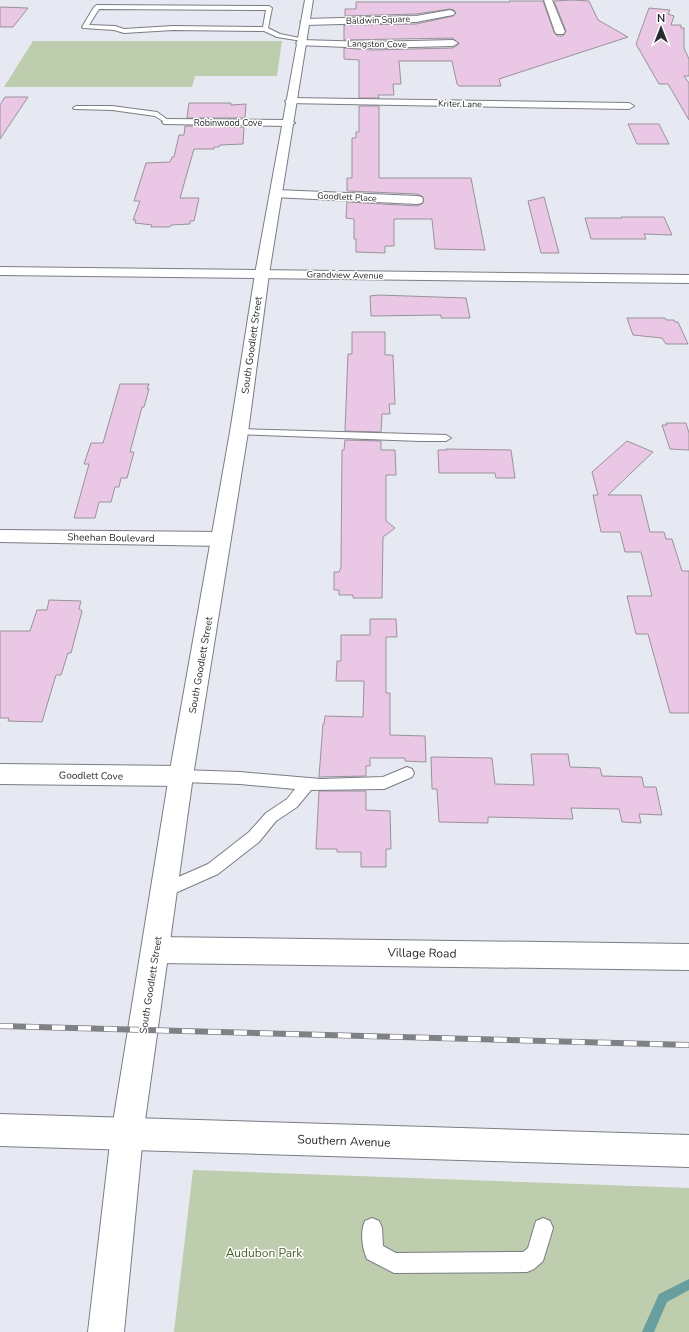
<svg xmlns="http://www.w3.org/2000/svg" width="689" height="1332" font-family="'Nunito Sans',sans-serif">
	<rect width="100%" height="100%" fill="#e7e9f2"/>
	<g fill="#bdcdad">
		<path d="M33 41H282L277 76H195L192 87H4Z"/>
		<path d="M193 1170 689 1188V1332H174Z"/>
	</g>
	<g fill="none" stroke-linecap="round" stroke-linejoin="round">
		<path fill="#699e9f" fill-rule="evenodd" d="M689 1279V1290L667 1302 654 1332H642L659 1294Z"/>
	</g>
	<g fill="#ebc7e6" stroke="#999298">
		<path d="M572 0 589 1 598 20 628 37 499 79 501 86H459L457 84 452 61H399L401 84H393L394 95H378L379 98H359V60L344 59V48L371 50 453 48 459 44 453 38 344 40V25L416 24 453 16 456 13 454 10 450 9 416 14 345 16V9H356V2H510L509 1H543L554 32 557 36H563L566 31 554 1Z"/>
		<path d="M0 7 28 8 13 27H0Z"/>
		<path d="M649 8 670 10 668 14 674 16 671 25H681V28H684V48L689 59V76H684L689 83V120L668 84H659L636 44Z"/>
		<path d="M5 97H28L0 139V105Z"/>
		<path d="M189 103H231V105L246 104 245 118H187Z"/>
		<path d="M359 106H379V178H471L485 250 435 249 432 219H394V246H385V253L356 252V239H354V219L346 218 347 202 417 206 422 204 424 200 422 196 417 194 347 191V178H352V138H356V132H359Z"/>
		<path d="M628 124H659L669 144H637Z"/>
		<path d="M185 126 244 127 243 144 220 145 219 147H214V149H194L180 198H199L194 221H190V224L171 225 170 227H151L152 225 135 223 136 220H133L140 201H134L146 163 170 162 172 157H174L179 135H184Z"/>
		<path d="M544 197 559 253H541L528 201Z"/>
		<path d="M621 217H664L672 235 644 234 646 239H591L585 218H622Z"/>
		<path d="M378 295 466 298 470 318H441V315L371 316 370 296Z"/>
		<path d="M627 318H665L666 320H674L675 322H678L688 344H666L662 338 633 335Z"/>
		<path d="M352 332H385V355H393L395 404H389L390 414H382L381 432 345 431 348 354H352Z"/>
		<path d="M120 384H149L147 389H149L144 407H142L130 452H134L127 478H121L119 487H115L111 502H99L95 518H74L89 464H84L91 443H103Z"/>
		<path d="M666 423H686L689 433V450L670 449 662 425H667Z"/>
		<path d="M345 440 381 441V450H395L396 475H386V521L395 528 383 537 382 598H353V595H339V590H334V572H339L341 567 342 450H344Z"/>
		<path d="M627 441 653 452 608 495H641L650 532H664L666 539H672L682 571H689V713H670L648 634H636L627 596H652L641 552H625L620 532H601L593 495H598L592 472Z"/>
		<path d="M446 449 511 450 515 478H496L495 473H439L438 450H447Z"/>
		<path d="M49 600 81 601 79 609 82 611 71 653H68L61 675H56L42 722 8 721 9 718H0V631H30L37 610H47Z"/>
		<path d="M370 619H396L397 637H386V693H390V735L425 736 426 762 405 761V758H370V766H366V776L319 777 323 724H324L325 716 363 717 364 681H336L337 661H341V635H370Z"/>
		<path d="M531 754H568L570 767 600 768 602 776 642 777 644 787H656L662 815 639 814 641 823 622 822 619 809 571 808 573 819 488 817V823L439 822 437 789H432L431 757 492 758 495 784 534 785Z"/>
		<path d="M319 791H366V810L390 811 391 849H386V867H361V852H337V849H316Z"/>
	</g>
	<g fill="none" stroke-linecap="round" stroke-linejoin="round">
		<defs>
			<g id="service">
				<path d="M97 5 269 6 272 8 268 28 280 34 305 39 302 41 277 37 264 31 173 30 124 33 114 30 83 28 82 27 94 7ZM99 9 266 10 263 27 173 26 124 29 115 26 89 25Z"/>
				<path d="M76 106H112L157 112 171 122 166 123 155 116 112 110 74 109 73 108Z"/>
				<path d="M239 429 446 435 451 438 446 441H420L235 434 234 432 235 430Z"/>
				<path d="M407 767 412 769 414 773 412 777 384 789 311 790 297 807 276 821 259 842 218 874 164 898 158 896 156 891 158 886 208 864 249 832 266 813 287 799 295 789 240 784 181 782 176 780 174 776 176 772 181 770 240 772 321 779 383 777Z"/>
				<path d="M372 1218 379 1221 382 1228 383 1246 396 1253 523 1252 528 1248 536 1221 543 1218 550 1221 553 1228 543 1261 534 1269 527 1272 394 1273 367 1259C362 1248 360 1232 365 1221Z"/>
			</g>
			<g id="minor">
				<path d="M544 0H552L565 32 563 34H557L555 32Z"/>
				<path d="M450 10 453 11 455 13 453 15 416 22 305 25 300 22 305 19 416 16Z"/>
				<path d="M301 40 371 42 453 40 458 43 453 46 371 48 298 45 296 43 298 41Z"/>
				<path d="M290 98 629 103 634 106 629 109 286 103 285 101Z"/>
				<path d="M168 119 289 120 295 123 289 126 164 124 162 122 164 120Z"/>
				<path d="M277 190 417 196 422 197 423 200 422 203 417 204 273 197 271 194 273 191Z"/>
				<path d="M0 267 689 275V283L0 275Z"/>
				<path d="M0 530 221 532 228 534 231 539 228 544 221 546 0 542Z"/>
				<path d="M0 764 181 766 190 769 193 776 190 783 181 786 0 784Z"/>
				<path d="M156 937 689 944V970L156 963 146 959 142 950 146 941Z"/>
			</g>
			<path id="tertiary" d="M0 1114 689 1135V1167L0 1146Z"/>
			<path id="secondary" d="M305 0H313L269 274 248 432 193 776 143 1135 124 1332H88L111 1135 169 776 230 432 255 274Z"/>
		</defs>
		<use href="#service" stroke="#7b7d85" stroke-width="2"/>
		<use href="#minor" stroke="#7b7d85" stroke-width="2"/>
		<use href="#tertiary" stroke="#7b7d85" stroke-width="2"/>
		<use href="#secondary" stroke="#7b7d85" stroke-width="2"/>
		<use href="#service" fill="#fff" fill-rule="evenodd"/>
		<use href="#minor" fill="#fff" fill-rule="evenodd"/>
		<use href="#tertiary" fill="#fff" fill-rule="evenodd"/>
		<use href="#secondary" fill="#fff" fill-rule="evenodd"/>
		<defs>
			<path id="rail" d="M0 1026 689 1045"/>
		</defs>
		<use href="#rail" stroke="#7f8186" stroke-width="6"/>
		<use href="#rail" stroke="#fff" stroke-width="4.5" stroke-dasharray="13" stroke-linecap="butt"/>
	</g>
	<g text-anchor="middle" stroke-width="3" stroke-linejoin="round" paint-order="stroke">
		<g font-size="9" fill="#2a2b2e" stroke="#fff">
			<text transform="translate(378 20) rotate(-2)" y="3">Baldwin Square</text>
			<text transform="translate(377 44) rotate(1)" y="3">Langston Cove</text>
			<text transform="translate(460 104) rotate(1)" y="3">Kriter Lane</text>
			<text x="228" y="126">Robinwood Cove</text>
			<text transform="translate(347 197) rotate(3)" y="3">Goodlett Place</text>
			<text transform="translate(345 275) rotate(1)" y="3">Grandview Avenue</text>
		</g>
		<g font-size="10" fill="#2a2b2e" stroke="#fff">
			<text transform="translate(251 345) rotate(-82)" y="4">South Goodlett Street</text>
			<text transform="translate(111 537) rotate(1)" y="4">Sheehan Boulevard</text>
			<text transform="translate(200 665) rotate(-80)" y="4">South Goodlett Street</text>
			<text transform="translate(91 775) rotate(1)" y="4">Goodlett Cove</text>
			<text transform="translate(150 985) rotate(-81)" y="4">South Goodlett Street</text>
		</g>
		<g font-size="12" fill="#2a2b2e" stroke="#fff">
			<text transform="translate(422 953) rotate(1)" y="4">Village Road</text>
			<text transform="translate(344 1141) rotate(2)" y="4">Southern Avenue</text>
		</g>
		<g font-size="12" fill="#486028" stroke="#fff">
			<text x="264" y="1257">Audubon Park</text>
		</g>
	</g>
	<g transform="translate(661 28)" stroke="#ffffff" stroke-width="3" paint-order="stroke">
	<path d="M0-3L7 15L0 10L-7 15Z" fill="#2a2b2e"/>
	<text y="-6" font-size="11" font-weight="bold" text-anchor="middle" fill="#2a2b2e">N</text>
	</g>
</svg>
